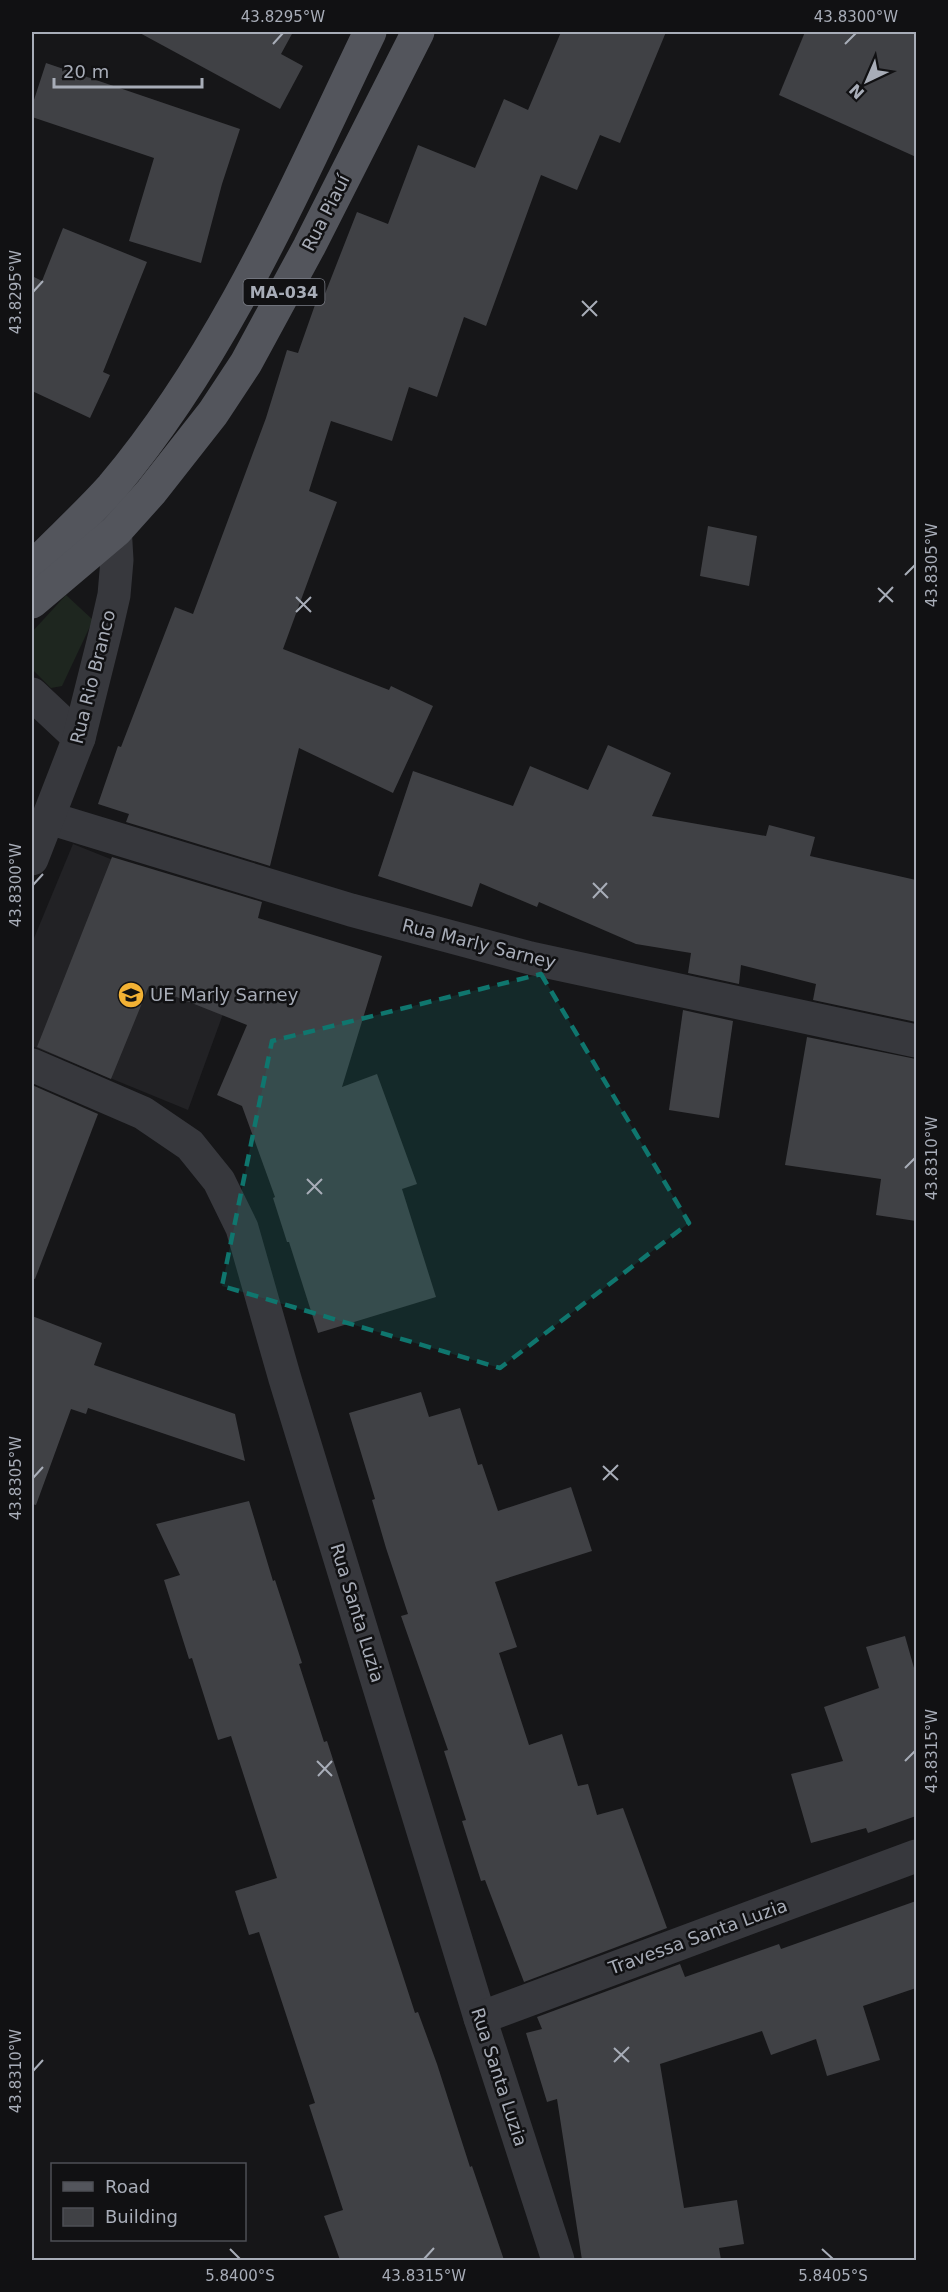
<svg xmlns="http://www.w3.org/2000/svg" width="948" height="2292" font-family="'DejaVu Sans',sans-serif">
	<rect width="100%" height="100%" fill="#161618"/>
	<path fill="#222225" d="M73 844 258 918 188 1110 32 1046V943Z"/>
	<path fill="#1e261f" d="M66 595 93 620 62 686 51 688 32 669V632Z"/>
	<g fill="#404145">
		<path d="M138 32H293L281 54 303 66 280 109Z"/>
		<path d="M561 32H666L620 143 600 135 577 190 541 175 486 326 464 317 437 397 409 387 392 441 331 421 309 491 337 502 283 649 389 690 391 686 433 706 393 793 299 748 270 866 126 822 129 814 98 804 118 746 121 747 175 607 193 614 266 418 287 350 298 353 316 302 321 304 357 212 388 224 418 145 475 168 504 99 528 110Z"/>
		<path d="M805 32H916V157L779 95Z"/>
		<path d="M46 63 240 129 222 184 201 263 129 241 154 158 32 117V106Z"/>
		<path d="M63 228 147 262 103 372 110 375 90 418 32 391V276L42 281Z"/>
		<path d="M708 526 757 536 749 586 700 576Z"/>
		<path d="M608 745 671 773 652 816 766 836 769 825 815 837 810 856 916 880V1022L813 1000 816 984 741 965 739 984 688 973 691 953 636 944 539 902 537 907 480 883 472 907 378 876 413 771 513 806 530 766 588 790Z"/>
		<path d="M112 857 262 902 258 918 382 956 342 1087 377 1074 417 1184 402 1189 436 1297 318 1333 289 1242H287L273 1198 275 1197 242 1106 217 1095 247 1025 149 986 111 1079 37 1047Z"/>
		<path d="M683 1010 733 1021 719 1118 669 1110Z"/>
		<path d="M807 1037 916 1059V1221L876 1215 881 1179 785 1165Z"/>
		<path d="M32 1085 98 1114 35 1279 32 1278Z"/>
		<path d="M32 1316 102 1343 94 1365 235 1414 245 1461 88 1408 86 1414 71 1409 36 1505 32 1504Z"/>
		<path d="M421 1392 429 1417 460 1408 478 1465 482 1464 498 1511 571 1487 592 1551 495 1582 517 1647 499 1653 529 1745 562 1734 578 1786 588 1784 597 1815 623 1808 667 1928 524 1982 485 1880 481 1881 462 1821 466 1820 444 1751 448 1750 401 1616 408 1614 386 1548 372 1500 375 1499 349 1413Z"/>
		<path d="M249 1501 273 1581 275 1580 302 1663 299 1664 324 1742 327 1741 415 2013 418 2012 437 2064 470 2167 472 2166 504 2260H340L324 2216 343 2210 309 2105 315 2103 259 1932 249 1935 235 1891 277 1878 231 1736 218 1740 192 1658 189 1659 164 1580 180 1575 156 1524Z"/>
		<path d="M905 1636 916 1675V1816L868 1833 866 1828 811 1843 791 1774 843 1761 824 1707 879 1688 866 1647Z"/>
		<path d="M916 1901V1988L863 2006 880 2060 827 2076 816 2039 771 2055 762 2031 660 2064 684 2208 737 2200 744 2244 719 2248 721 2260H582L557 2099 547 2102 526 2033 542 2029 537 2017 680 1964 685 1977 779 1944 781 1949Z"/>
	</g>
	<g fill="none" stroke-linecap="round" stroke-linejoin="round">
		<g stroke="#37383d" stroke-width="33">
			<path d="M32 694 79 738"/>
			<path d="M49 818 351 910 530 958 916 1041"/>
			<path d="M32 859 79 738 106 630 114 595 117 560 114 509"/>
			<path d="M32 1065 143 1113 190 1145 219 1181 242 1228 285 1379 480 2018 558 2260"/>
			<path d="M480 2018 916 1856"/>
		</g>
		<g stroke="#53555c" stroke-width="33">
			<path d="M32 568C58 541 87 515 112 487 225 353 295 188 370 32"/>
			<path d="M32 602 116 531 151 492 213 413 246 363 309 247 418 32"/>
		</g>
	</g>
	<path fill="#0f766e" fill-opacity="0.2" stroke="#0f766e" stroke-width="4.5" stroke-dasharray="12 8" stroke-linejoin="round" d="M541 974 689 1223 500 1368 222 1286 272 1041Z"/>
	<path fill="none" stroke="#a8adb8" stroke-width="2" d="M273 44 283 33M845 44 856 33M33 292 43 281M582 301 597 316M582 316 597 301M905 575 915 565M878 588 893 602M296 597 311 612M879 602 893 587M296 612 311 597M593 883 608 898M33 885 43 874M593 898 607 883M905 1168 915 1158M307 1179 322 1194M307 1194 322 1179M603 1466 618 1480M33 1478 43 1467M603 1480 618 1465M317 1761 332 1776M905 1761 915 1751M318 1776 332 1761M614 2048 629 2062M614 2062 629 2047M33 2071 43 2060M230 2249 240 2259M822 2249 833 2259M424 2259 434 2248"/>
	<defs>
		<symbol id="school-disc" viewBox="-11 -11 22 22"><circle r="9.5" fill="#f2b134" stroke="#111113"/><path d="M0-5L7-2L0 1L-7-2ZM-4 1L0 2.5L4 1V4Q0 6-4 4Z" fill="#111"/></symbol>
	</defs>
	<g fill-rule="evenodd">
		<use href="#school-disc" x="116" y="980" width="30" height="30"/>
	</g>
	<g text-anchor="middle" stroke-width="5" stroke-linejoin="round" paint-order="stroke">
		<rect fill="#111113" stroke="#7b7e86" stroke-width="1.5" x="243.5" y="279" width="81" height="26" rx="4.5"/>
		<g font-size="16" font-weight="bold" fill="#a8adb8">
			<text x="284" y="298">MA-034</text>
		</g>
		<g font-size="18" fill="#a8adb8" stroke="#111113">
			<text transform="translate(326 213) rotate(-63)" y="6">Rua Piauí</text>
			<text transform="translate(93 677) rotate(-76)" y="6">Rua Rio Branco</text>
			<text transform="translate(479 944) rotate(14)" y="6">Rua Marly Sarney</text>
			<text transform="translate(357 1613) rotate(73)" y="6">Rua Santa Luzia</text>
			<text transform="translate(698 1937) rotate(-20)" y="6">Travessa Santa Luzia</text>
			<text transform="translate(499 2077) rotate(72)" y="6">Rua Santa Luzia</text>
		</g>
		<g font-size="18" fill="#a8adb8" stroke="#111113" text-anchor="start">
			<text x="150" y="1001">UE Marly Sarney</text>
		</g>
	</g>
	<rect width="948" height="2292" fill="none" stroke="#111113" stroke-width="66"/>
	<rect x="51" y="2163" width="195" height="78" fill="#111113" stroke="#4d4f55" stroke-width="1.5"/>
	<rect x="63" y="2182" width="30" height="9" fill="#53555c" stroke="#4d4f55" stroke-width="1.5"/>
	<text x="105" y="2193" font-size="18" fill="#a8adb8">Road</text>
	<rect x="63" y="2208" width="30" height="18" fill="#404145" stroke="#4d4f55" stroke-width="1.5"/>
	<text x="105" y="2223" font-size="18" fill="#a8adb8">Building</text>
	<g transform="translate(867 81) rotate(224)" stroke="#111113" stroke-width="4.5" paint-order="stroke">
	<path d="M0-4.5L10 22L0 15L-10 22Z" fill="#a8adb8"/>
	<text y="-9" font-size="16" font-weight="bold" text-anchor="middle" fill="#a8adb8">N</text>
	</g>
	<path d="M54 78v9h148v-9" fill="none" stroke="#a8adb8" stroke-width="3"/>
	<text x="63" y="78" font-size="18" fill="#a8adb8" stroke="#111113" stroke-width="4.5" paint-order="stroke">20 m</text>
	<rect x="33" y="33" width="882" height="2226" fill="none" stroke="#a8adb8" stroke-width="2"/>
	<g font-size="15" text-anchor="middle" fill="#a8adb8">
		<text x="283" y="22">43.8295°W</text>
		<text x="856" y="22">43.8300°W</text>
		<text transform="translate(16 292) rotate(-90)" y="5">43.8295°W</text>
		<text transform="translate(932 565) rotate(-90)" y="5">43.8305°W</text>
		<text transform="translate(16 885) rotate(-90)" y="5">43.8300°W</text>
		<text transform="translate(932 1158) rotate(-90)" y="5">43.8310°W</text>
		<text transform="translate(16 1478) rotate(-90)" y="5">43.8305°W</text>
		<text transform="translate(932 1751) rotate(-90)" y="5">43.8315°W</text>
		<text transform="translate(16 2071) rotate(-90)" y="5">43.8310°W</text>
		<text x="240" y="2281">5.8400°S</text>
		<text x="424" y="2281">43.8315°W</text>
		<text x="833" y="2281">5.8405°S</text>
	</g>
</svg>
